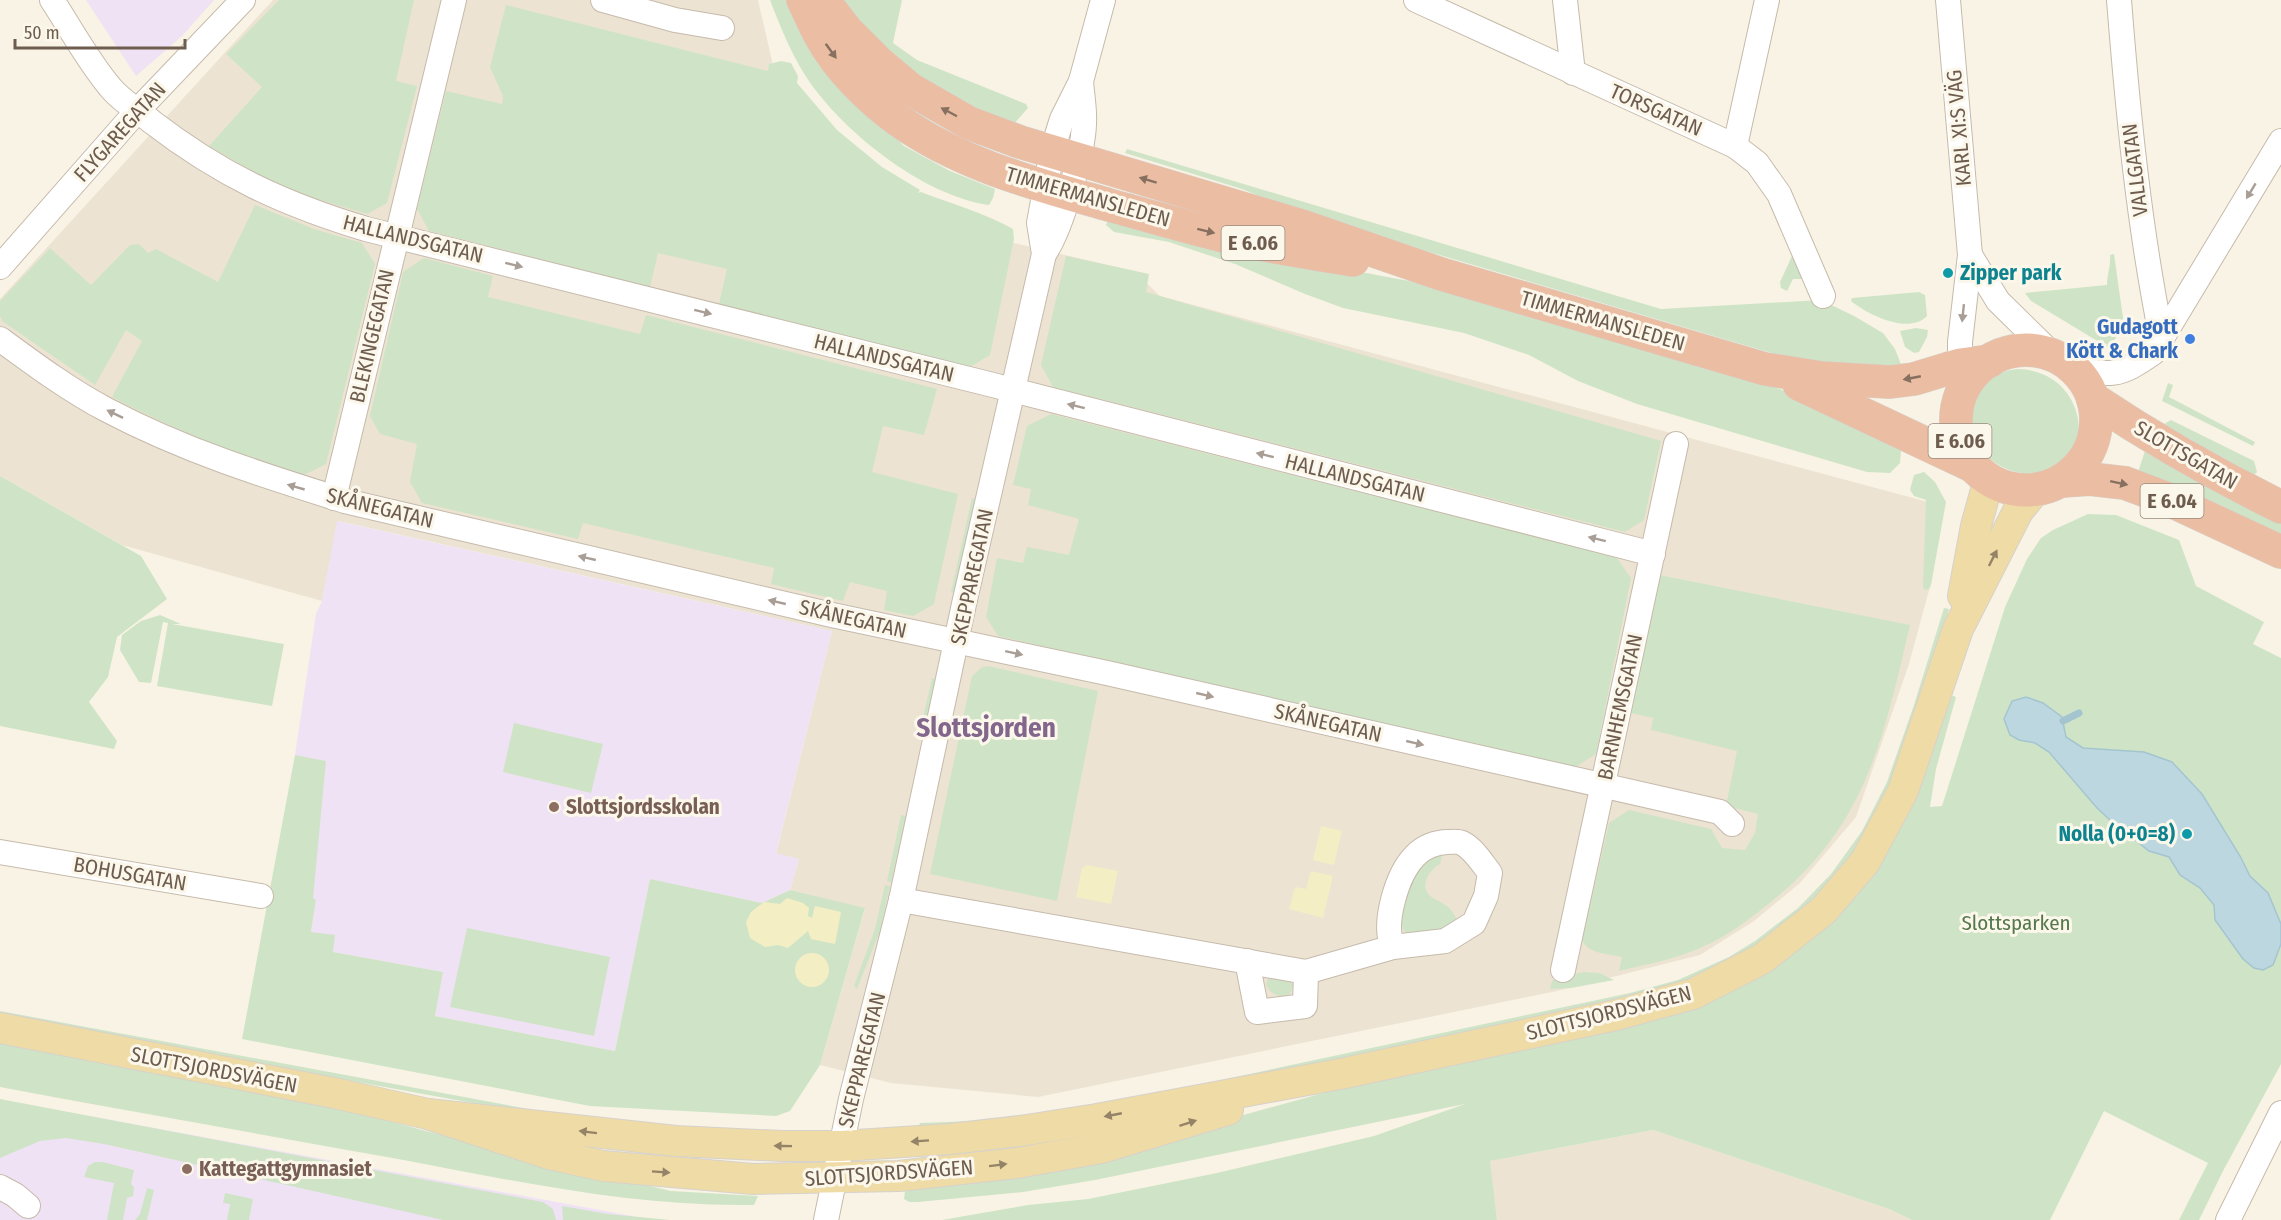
<svg xmlns="http://www.w3.org/2000/svg" width="2281" height="1220" font-family="'Fira Sans Condensed',sans-serif">
	<rect width="100%" height="100%" fill="#f9f3e5"/>
	<g fill="#ece3d3">
		<path d="M273 0H758L772 61 757 177 798 193 1134 271 1160 296 1943 506 1931 583 1909 664 1856 817 1800 883 1754 921 1700 955 1557 991 1038 1097 891 1083 820 1065 865 909 790 890 799 859 776 854 832 631 338 521 322 601 122 545 0 476V299Z"/>
		<path d="M1653 1130 1889 1209 1912 1220H1497L1489 1161Z"/>
	</g>
	<g fill="#f0e2f5">
		<path d="M86 0H214L182 36 136 76Z"/>
		<path d="M337 521 832 631 776 853 799 859 790 890 762 903 650 880 615 1051 435 1016 443 972 332 952 311 932 316 900 313 898 295 755 316 614 322 601Z"/>
		<path d="M0 1112 95 1117 654 1220H0Z"/>
	</g>
	<g fill="#cfe4c6">
		<path d="M279 0H414L396 81 417 86 387 203 367 214 310 197 259 175 209 146 262 87 226 54Z"/>
		<path d="M770 0H789L884 126 904 146 950 171 995 189 993 198 989 205C923 196 840 130 805 75 790 51 780 26 770 0Z"/>
		<path d="M838 0H902L893 43 917 60 1026 104 1028 108 1011 127 903 72Z"/>
		<path d="M506 5 768 71 769 64 781 61 791 63 798 76 797 83 837 130 882 167 920 190 918 193 921 192C952 204 985 213 1013 229L1014 239 990 355 970 367 719 304 727 269 658 253 650 287 429 231 417 209 446 91 502 104 503 96 490 67Z"/>
		<path d="M1127 149 1661 309 1821 300 1854 316 1883 333 1895 349 1902 367 1816 366 1304 215 1242 189 1125 153Z"/>
		<path d="M255 205 314 229 362 243 375 264 326 464 304 475C237 454 174 430 112 397L142 341 126 330 95 385 2 321 0 316V301L50 248 91 285 130 245 139 244 148 253 156 249 218 282Z"/>
		<path d="M1110 214 1260 253 1425 284 1764 382 1893 440 1901 450 1900 463 1890 473 1867 472 1637 404 1578 381 1529 355 1464 333 1343 308 1305 294 1235 264 1169 242 1114 232 1106 225Z"/>
		<path d="M1795 254 1803 279H1793L1787 291 1781 288 1780 282 1792 256Z"/>
		<path d="M2114 254 2124 325 2109 348 2031 301 2025 293 2107 285C2107 274 2111 266 2110 255Z"/>
		<path d="M1066 256 1149 274 1146 292 1661 441 1644 520 1625 532 1053 387 1041 365Z"/>
		<path d="M424 258 493 276 488 297 640 334 646 315 937 389 924 435 883 426 872 472 958 494 934 604 913 616 884 610 887 591 850 582 843 601 771 584 774 568 583 523 578 539 422 503 410 482 417 444 380 434 370 416 403 272Z"/>
		<path d="M1919 292 1925 295 1927 316C1909 335 1868 315 1851 301L1852 298Z"/>
		<path d="M1916 328 1928 330 1927 337 1919 352 1914 353 1905 347 1900 331Z"/>
		<path d="M2017 369C2089 370 2100 466 2040 473 1968 483 1934 378 2017 369Z"/>
		<path d="M2168 383 2173 385 2169 397 2255 442 2253 446 2162 401Z"/>
		<path d="M1051 414 1616 557 1631 578 1596 754 1574 768 998 636 986 617 997 558 1023 563 1027 547 1069 555 1079 519 1028 505 1031 489 1013 485 1027 426Z"/>
		<path d="M2171 420 2254 461 2257 472 2252 477 2161 426Z"/>
		<path d="M2146 448 2281 520V534L2138 472Z"/>
		<path d="M1924 472 1935 482 1946 502 1931 585 1929 589 1925 590 1923 587 1926 500 1914 496 1910 490 1914 475Z"/>
		<path d="M0 476 141 556 167 599 117 637 108 677 89 702 117 741 114 749 0 726Z"/>
		<path d="M972 498 977 499 955 593 951 592Z"/>
		<path d="M2088 514 2116 515 2179 540 2196 586 2264 622 2253 644 2281 658V924L2268 893 2250 876 2240 856 2202 794 2172 762 2144 752 2083 748 2066 737 2062 717 2019 740 2034 743 2049 752 2097 808 2111 821 2149 851 2169 857 2180 875 2200 888 2214 905 2215 920 2273 965 2281 944V1064L2223 1171 2199 1220H2179L2208 1163 2104 1111 2050 1220H1912L1889 1209 1653 1130 1490 1161 1497 1220H942L1028 1205 1088 1199 1217 1173 1374 1136 1465 1104 1095 1180 1023 1192 918 1202H909L904 1199 906 1182 1151 1144 1247 1114 1359 1083 1673 1014 1889 846C1918 799 1933 747 1950 695L1956 697 1936 769 1930 807 1942 806 2005 607 2027 559 2041 538 2053 530Z"/>
		<path d="M1659 575 1910 625C1883 740 1866 828 1767 905 1747 921 1726 937 1702 947 1677 959 1647 964 1619 971L1622 957C1609 954 1588 954 1582 940L1609 823 1629 810 1711 829 1722 848 1745 850 1755 833 1758 814 1726 806 1737 751 1651 730 1653 718 1631 713Z"/>
		<path d="M1944 608 1949 609C1927 690 1902 774 1858 847 1825 901 1758 950 1702 976 1690 982 1676 985 1663 989L1175 1096 917 1132 920 1123 1001 1120 1108 1104 1630 993 1678 980 1729 957 1755 941 1798 908 1831 874 1862 831 1887 782 1914 705Z"/>
		<path d="M160 615 181 624H172L284 644 272 706 157 686 168 623 163 622 151 683 139 682 120 650 122 635 141 621Z"/>
		<path d="M988 666 1098 691 1057 901 930 874 972 676 982 667Z"/>
		<path d="M932 678 937 680 924 734 920 732Z"/>
		<path d="M514 723 603 744 591 793 503 772Z"/>
		<path d="M295 755 326 761 313 898 316 900 311 932 335 935 333 952 443 972 435 1016 615 1051 650 879 762 903 790 890 865 908 820 1065 790 1111 776 1116 590 1106 242 1039Z"/>
		<path d="M901 815 906 816 891 883 887 881Z"/>
		<path d="M1440 851 1442 856 1440 864C1434 867 1430 872 1427 878 1419 899 1442 899 1450 909 1454 913 1457 920 1460 925L1411 938C1389 920 1404 891 1411 869Z"/>
		<path d="M885 885 890 886 880 931 857 989 854 986 875 929Z"/>
		<path d="M467 928 610 957 594 1036 450 1007Z"/>
		<path d="M1584 972 1599 973 1614 980 1571 988 1550 989 1552 981 1559 977Z"/>
		<path d="M1269 975 1291 981 1293 986 1290 994C1279 998 1272 996 1266 985Z"/>
		<path d="M0 1011 593 1121 772 1133 561 1119 0 1017Z"/>
		<path d="M0 1043 347 1110 494 1149 671 1191 758 1196 754 1205C634 1207 515 1181 398 1159 266 1135 133 1112 0 1087Z"/>
		<path d="M0 1099 543 1202 553 1209 556 1220H443L104 1144 66 1138 40 1141 0 1158Z"/>
		<path d="M95 1162H103L134 1170 131 1184 134 1187 133 1196 127 1198 123 1220H107L114 1183 84 1177 88 1166Z"/>
		<path d="M147 1188 154 1190 147 1220H135L140 1214Z"/>
		<path d="M225 1193 253 1199 249 1220H227L230 1204 223 1203Z"/>
		<path d="M562 1206 608 1214 670 1220H563Z"/>
	</g>
	<g fill="#f4eec4">
		<path d="M1321 826 1342 831 1334 865 1313 860Z"/>
		<path d="M1087 865 1118 871 1111 904 1076 897 1082 868Z"/>
		<path d="M1311 871 1333 876 1323 918 1289 909 1295 887 1306 889Z"/>
		<path d="M787 898 803 903 809 908 808 916 812 918 815 906 841 912 835 944 811 939 808 931 788 948 778 945 765 947 750 938 746 922 751 912 764 902 780 904Z"/>
		<circle cx="812" cy="970" r="17"/>
	</g>
	<path fill="#bcd7df" stroke="#a4c5d0" stroke-width="1.5" d="M2026 697 2043 703 2062 717 2066 737 2083 748 2144 752 2172 762 2202 794 2240 856 2250 876 2268 893 2281 924V944L2273 965 2263 970 2254 968 2243 959 2215 920 2214 905 2200 888 2180 875 2169 857 2149 851 2111 821 2097 808 2049 752 2035 743 2019 740 2010 735 2004 719 2012 701Z"/>
	<g fill="none" stroke-linecap="round" stroke-linejoin="round">
		<path stroke="#a4c5d0" stroke-width="7" d="M2063 721 2079 713"/>
		<defs>
			<g id="minor">
				<path d="M52 0C71 29 88 61 110 87 121 101 139 111 152 122 221 175 283 204 366 229L989 384 1653 554"/>
				<path d="M603 0 675 20 722 28"/>
				<path d="M1416 0 1735 146 1757 163 1779 194 1823 296"/>
				<path d="M1565 0 1573 73"/>
				<path d="M1948 0 1970 255 1960 342V365L1964 388"/>
				<path d="M2119 0C2128 114 2139 227 2162 340"/>
				<path d="M1735 146 1767 0"/>
				<path d="M1044 254C1061 230 1083 154 1084 124 1085 110 1082 95 1081 81"/>
				<path d="M1970 255 1998 301 2055 357"/>
				<path d="M0 267 137 111 243 0"/>
				<path d="M0 339C34 364 69 390 107 410 185 451 262 475 345 501L832 615 1107 673 1720 812 1732 824"/>
				<path d="M2070 366C2110 377 2119 377 2153 353L2281 141"/>
				<path d="M334 498 454 0"/>
				<path d="M0 852 261 896"/>
				<path d="M901 900 1306 972 1393 947 1445 941 1474 923 1486 896 1490 873C1482 863 1474 849 1462 843 1458 841 1452 842 1448 842 1436 842 1423 847 1415 856 1397 874 1382 924 1393 947"/>
				<path d="M1247 961 1257 1012 1305 1006 1306 972"/>
				<path d="M1563 970 1676 444"/>
				<path d="M0 1187 15 1195 28 1206"/>
				<path d="M826 1220 851 1099 901 900 964 604 1044 254 1039 223 1052 151 1062 119 1081 81 1103 0"/>
				<path d="M2228 1220 2281 1113"/>
			</g>
			<g id="major">
				<path d="M1963 596 1976 526 1989 479"/>
				<path d="M0 1028 334 1093 428 1114 549 1154 603 1166 753 1179 899 1176 1017 1163 1102 1148 1228 1110"/>
				<path d="M428 1114 676 1141 782 1146H841L950 1139 1020 1131 1097 1119 1345 1073 1616 1015 1693 994 1762 959 1823 911 1865 862 1903 791 1958 629 2018 511 2036 489"/>
			</g>
			<g id="highway">
				<path d="M803 0C809 12 814 25 821 37 838 68 869 99 898 120 961 165 1036 184 1109 205 1154 217 1199 231 1245 241 1281 249 1317 254 1353 260"/>
				<path d="M823 0 847 31 879 63 910 89 969 123 1020 142 1305 227 1441 274 1765 369 1822 378 1890 382 1914 379 1960 365 1990 361"/>
				<circle cx="2026" cy="420" r="70"/>
				<path d="M1799 384 1975 467"/>
				<path d="M2093 399C2153 439 2216 475 2281 507"/>
				<path d="M2061 481 2090 479 2125 483 2165 498 2281 552"/>
			</g>
		</defs>
		<use href="#minor" stroke="#c6baab" stroke-width="26"/>
		<use href="#major" stroke="#d6d2cd" stroke-width="32"/>
		<use href="#highway" stroke="#d6d2cd" stroke-width="34"/>
		<use href="#minor" stroke="#fff" stroke-width="24"/>
		<use href="#major" stroke="#efdba6" stroke-width="30"/>
		<use href="#highway" stroke="#ebbea4" stroke-width="33"/>
	</g>
	<defs><path id="oneway-solid" d="M-6-.8H1V-3.2L6.5 0L1 3.2V.8H-6Z" transform="scale(1.5)"/></defs>
	<g fill="#87705f">
		<use href="#oneway-solid" transform="translate(831 51) rotate(54)"/>
		<use href="#oneway-solid" transform="translate(949 112) rotate(-152)"/>
		<use href="#oneway-solid" transform="translate(1148 180) rotate(-163)"/>
		<use href="#oneway-solid" transform="translate(1206 231) rotate(14)"/>
		<use href="#oneway-solid" transform="translate(1912 378) rotate(169)"/>
		<use href="#oneway-solid" transform="translate(2119 483) rotate(12)"/>
	</g>
	<g fill="#a89e95">
		<use href="#oneway-solid" transform="translate(2251 191) rotate(121)"/>
		<use href="#oneway-solid" transform="translate(514 265) rotate(14)"/>
		<use href="#oneway-solid" transform="translate(703 312) rotate(14)"/>
		<use href="#oneway-solid" transform="translate(1963 313) rotate(96)"/>
		<use href="#oneway-solid" transform="translate(1076 406) rotate(-166)"/>
		<use href="#oneway-solid" transform="translate(115 414) rotate(-154)"/>
		<use href="#oneway-solid" transform="translate(1265 455) rotate(-166)"/>
		<use href="#oneway-solid" transform="translate(296 487) rotate(-164)"/>
		<use href="#oneway-solid" transform="translate(1597 539) rotate(-166)"/>
		<use href="#oneway-solid" transform="translate(587 558) rotate(-167)"/>
		<use href="#oneway-solid" transform="translate(777 602) rotate(-167)"/>
		<use href="#oneway-solid" transform="translate(1014 653) rotate(12)"/>
		<use href="#oneway-solid" transform="translate(1205 695) rotate(13)"/>
		<use href="#oneway-solid" transform="translate(1415 743) rotate(13)"/>
	</g>
	<g fill="#958368">
		<use href="#oneway-solid" transform="translate(1993 558) rotate(-63)"/>
		<use href="#oneway-solid" transform="translate(1113 1115) rotate(169)"/>
		<use href="#oneway-solid" transform="translate(1188 1123) rotate(-18)"/>
		<use href="#oneway-solid" transform="translate(588 1132) rotate(-173)"/>
		<use href="#oneway-solid" transform="translate(920 1141) rotate(176)"/>
		<use href="#oneway-solid" transform="translate(783 1146) rotate(-179)"/>
		<use href="#oneway-solid" transform="translate(998 1165) rotate(-7)"/>
		<use href="#oneway-solid" transform="translate(661 1172) rotate(4)"/>
	</g>
	<g fill="#0f9aa8" stroke="#fcf7eb" stroke-width="2">
		<circle cx="1948" cy="273" r="6"/>
		<circle cx="2187" cy="834" r="6"/>
	</g>
	<circle fill="#3f7fe0" stroke="#fcf7eb" stroke-width="2" cx="2190" cy="339" r="6"/>
	<g fill="#8d6e63" stroke="#fcf7eb" stroke-width="2">
		<circle cx="554" cy="807" r="6"/>
		<circle cx="187" cy="1169" r="6"/>
	</g>
	<g text-anchor="middle" stroke-width="6" stroke-linejoin="round" paint-order="stroke">
		<g fill="#fcf7eb" stroke="#998b7d" stroke-width="1.5">
			<rect x="1221.5" y="226" width="63" height="34" rx="4.5"/>
			<rect x="1928.5" y="424" width="63" height="34" rx="4.5"/>
			<rect x="2140.5" y="484" width="63" height="34" rx="4.5"/>
		</g>
		<g font-size="20" font-weight="bold" fill="#6e5d4e">
			<text x="1253" y="250">E 6.06</text>
			<text x="1960" y="448">E 6.06</text>
			<text x="2172" y="508">E 6.04</text>
		</g>
		<g font-size="21" fill="#6e5d4e" stroke="#fcf7eb">
			<text transform="translate(1656 110) rotate(24)" y="7">TORSGATAN</text>
			<text transform="translate(1959 128) rotate(-95)" y="7">KARL XI:S VÄG</text>
			<text transform="translate(120 132) rotate(-48)" y="7">FLYGAREGATAN</text>
			<text transform="translate(2135 170) rotate(-97)" y="7">VALLGATAN</text>
			<text transform="translate(1088 197) rotate(16)" y="7">TIMMERMANSLEDEN</text>
			<text transform="translate(413 239) rotate(14)" y="7">HALLANDSGATAN</text>
			<text transform="translate(1603 321) rotate(16)" y="7">TIMMERMANSLEDEN</text>
			<text transform="translate(372 336) rotate(-77)" y="7">BLEKINGEGATAN</text>
			<text transform="translate(884 358) rotate(14)" y="7">HALLANDSGATAN</text>
			<text transform="translate(2186 455) rotate(30)" y="7">SLOTTSGATAN</text>
			<text transform="translate(1355 478) rotate(14)" y="7">HALLANDSGATAN</text>
			<text transform="translate(380 508) rotate(14)" y="7">SKÅNEGATAN</text>
			<text transform="translate(972 577) rotate(-78)" y="7">SKEPPAREGATAN</text>
			<text transform="translate(853 619) rotate(13)" y="7">SKÅNEGATAN</text>
			<text transform="translate(1620 707) rotate(-78)" y="7">BARNHEMSGATAN</text>
			<text transform="translate(1328 723) rotate(13)" y="7">SKÅNEGATAN</text>
			<text transform="translate(130 874) rotate(10)" y="7">BOHUSGATAN</text>
			<text transform="translate(1609 1013) rotate(-14)" y="7">SLOTTSJORDSVÄGEN</text>
			<text transform="translate(862 1060) rotate(-76)" y="7">SKEPPAREGATAN</text>
			<text transform="translate(214 1070) rotate(11)" y="7">SLOTTSJORDSVÄGEN</text>
			<text transform="translate(889 1173) rotate(-4)" y="7">SLOTTSJORDSVÄGEN</text>
		</g>
		<g font-size="21" font-weight="bold" fill="#0d838f" stroke="#fcf7eb" text-anchor="start">
			<text x="1960" y="280">Zipper park</text>
			<text x="2175" y="841" text-anchor="end">Nolla (0+0=8)</text>
		</g>
		<g font-size="21" font-weight="bold" fill="#366cbe" stroke="#fcf7eb" text-anchor="end">
			<text x="2178" y="334">Gudagott<tspan x="2178" dy="24">Kött &amp; Chark</tspan></text>
		</g>
		<g font-size="21" font-weight="bold" fill="#785e54" stroke="#fcf7eb" text-anchor="start">
			<text x="566" y="814">Slottsjordsskolan</text>
			<text x="199" y="1176">Kattegattgymnasiet</text>
		</g>
		<g font-size="21" fill="#54784b" stroke="#fcf7eb">
			<text x="2016" y="930">Slottsparken</text>
		</g>
		<g font-size="27" font-weight="bold" fill="#82668b" stroke="#fcf7eb">
			<text x="986" y="737">Slottsjorden</text>
		</g>
	</g>
	<path d="M15 39v9h170v-9" fill="none" stroke="#6e5d4e" stroke-width="3"/>
	<text x="24" y="39" font-size="18" fill="#6e5d4e" stroke="#fcf7eb" stroke-width="4.5" paint-order="stroke">50 m</text>
</svg>
